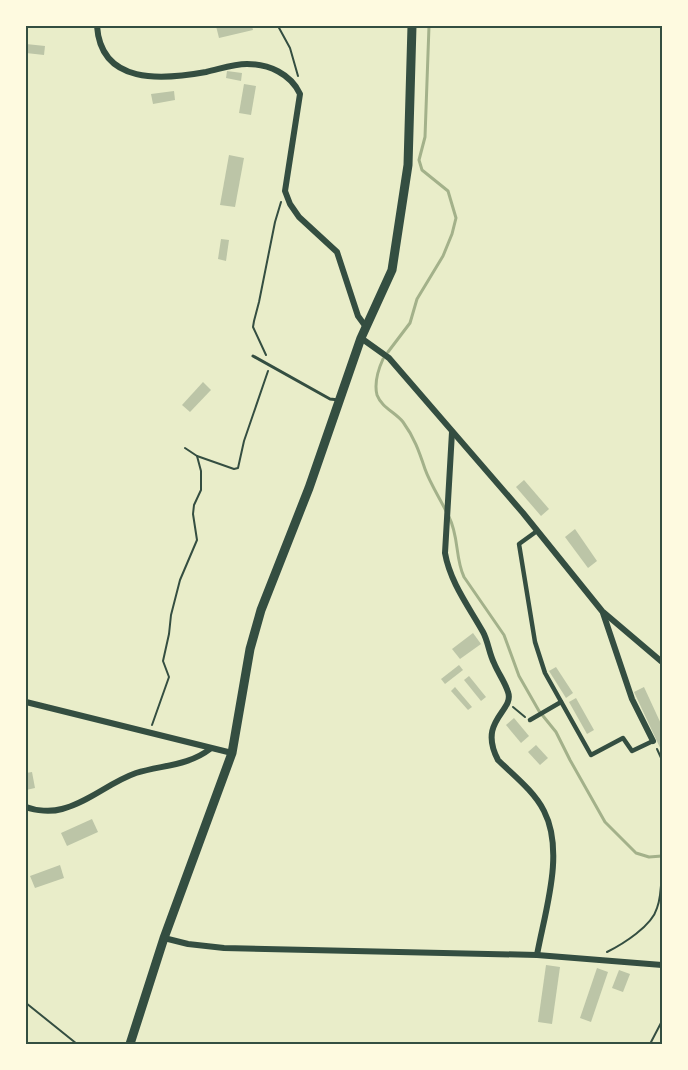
<svg xmlns="http://www.w3.org/2000/svg" width="688" height="1070" font-family="Ubuntu,sans-serif">
	<rect width="100%" height="100%" fill="#e9edc9"/>
	<g fill="none" stroke-linecap="round" stroke-linejoin="round">
		<g stroke="#a3b18a" stroke-width="3">
			<path d="M388 352 410 323 417 299 443 256 452 234 456 218 448 191 422 170 419 160 425 137 429 26"/>
			<path d="M383 359C378 370 374 383 377 395 382 408 395 412 403 422 414 437 419 451 425 469 430 483 439 497 446 511"/>
			<path d="M449 517C459 536 455 558 464 577L504 635 519 676 539 711 556 732 570 760 605 822 636 853 649 857 662 856"/>
		</g>
	</g>
	<g fill="#bcc5a7">
		<path d="M216 26H252L253 30 219 38Z"/>
		<path d="M26 44 45 46 44 55 26 53Z"/>
		<path d="M227 71 242 73 241 81 226 78Z"/>
		<path d="M244 84 256 86 251 115 239 113Z"/>
		<path d="M174 91 175 100 153 104 151 94Z"/>
		<path d="M229 155 244 158 235 207 220 205Z"/>
		<path d="M221 239 229 240 226 261 218 259Z"/>
		<path d="M203 382 211 390 190 412 182 405Z"/>
		<path d="M524 480 549 509 541 516 516 487Z"/>
		<path d="M575 529 597 561 588 568 565 537Z"/>
		<path d="M473 633 481 644 460 659 452 649Z"/>
		<path d="M459 665 463 670 445 684 441 679Z"/>
		<path d="M556 667 573 693 566 698 549 671Z"/>
		<path d="M469 676 486 697 481 701 464 680Z"/>
		<path d="M455 687 472 707 468 710 451 691Z"/>
		<path d="M644 687 662 726V752L634 692Z"/>
		<path d="M576 698 594 730 587 734 569 702Z"/>
		<path d="M514 718 529 736 521 743 506 725Z"/>
		<path d="M536 745 548 758 540 765 528 752Z"/>
		<path d="M32 772 35 788 26 790V773Z"/>
		<path d="M92 819 98 832 67 846 61 833Z"/>
		<path d="M60 865 64 878 35 888 30 876Z"/>
		<path d="M546 965 560 967 552 1024 538 1022Z"/>
		<path d="M597 968 608 972 591 1022 580 1018Z"/>
		<path d="M619 970 630 974 623 992 612 988Z"/>
	</g>
	<g fill="none" stroke-linecap="round" stroke-linejoin="round">
		<g stroke="#344e41" stroke-width="2">
			<path d="M278 26 290 48 298 76"/>
			<path d="M266 355 253 327 254 321 259 302 275 222 281 202"/>
			<path d="M185 448 197 456 234 469 238 468 244 441 268 371"/>
			<path d="M513 707 525 717"/>
			<path d="M152 725 169 677 163 661 169 634 171 615 180 580 197 540 193 514 194 505 201 490V471L197 456"/>
			<path d="M657 749 662 760"/>
			<path d="M607 952C623 944 652 926 657 908 662 895 661 879 662 865"/>
			<path d="M26 1003 77 1044"/>
			<path d="M650 1044 662 1021"/>
		</g>
		<path stroke="#344e41" stroke-width="3" d="M253 356 330 399 339 400"/>
		<g stroke="#344e41" stroke-width="4.5">
			<path d="M537 531 519 544 535 642 545 673 591 755 623 738 632 751 653 741"/>
			<path d="M530 720 561 702"/>
		</g>
		<g stroke="#344e41" stroke-width="6">
			<path d="M97 26C101 85 162 80 206 72 220 69 233 64 247 64 269 64 291 74 300 94L285 191 290 204 299 217 337 252 358 316 366 327"/>
			<path d="M361 338 389 358 523 513 602 611 662 662"/>
			<path d="M452 432 445 553C450 582 469 607 483 632 488 641 489 653 494 663 498 673 505 682 508 692 515 711 477 720 498 760 513 775 534 791 544 811 565 852 545 911 537 955"/>
			<path d="M603 613 632 699 653 741"/>
			<path d="M26 702 232 753"/>
			<path d="M26 807C36 811 51 812 62 809 89 802 110 782 136 773 162 765 188 766 210 749"/>
			<path d="M164 938 188 944 224 948 537 955 662 965"/>
		</g>
		<path stroke="#344e41" stroke-width="9" d="M130 1044 164 938 232 753 250 649 261 610 309 488 361 338 392 270 408 165 412 26"/>
	</g>
	<rect width="688" height="1070" fill="none" stroke="#fefae0" stroke-width="54"/>
	<rect x="27" y="27" width="634" height="1016" fill="none" stroke="#344e41" stroke-width="2"/>
</svg>
